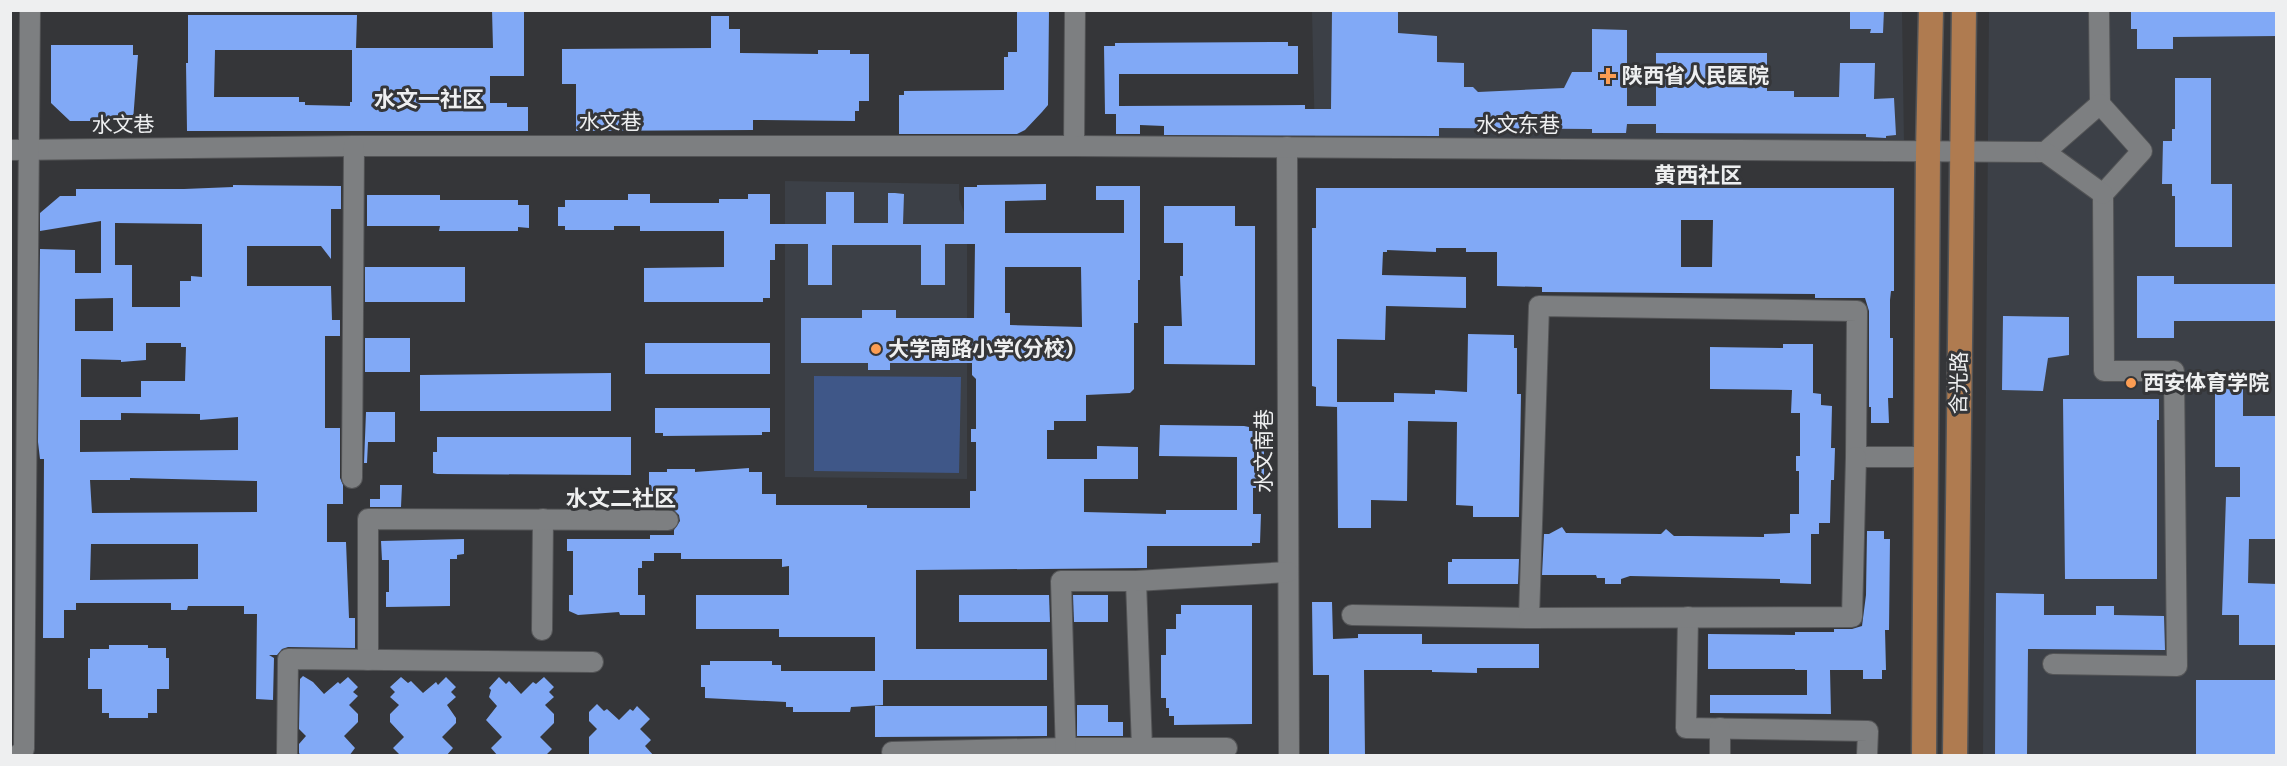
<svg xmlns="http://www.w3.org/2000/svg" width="2287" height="766" font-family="Commissioner,'Noto Sans SC',sans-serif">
	<rect width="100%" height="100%" fill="#353639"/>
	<g fill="#3c4047">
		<path d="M1312 11H1902L1904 144 1315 142Z"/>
		<path d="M1989 11H2276V755L1983 756Z"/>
		<path d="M785 181 959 184V199L967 220V479L785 477Z"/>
	</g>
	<path fill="#3f5788" d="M814 376 961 377 959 473 814 471Z"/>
	<g fill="#81a9f6" fill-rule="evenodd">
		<path d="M492 10H524V76H490V103H507V107H528V131H187L186 63H188V15H357L356 48H493ZM215 50H352V102H350V106L305 105V102H299V97H214Z"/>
		<path d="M1017 10H1049L1048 105 1042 112 1025 130 1017 134H899V95H904V91L1004 90V57H1008V52H1017Z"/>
		<path d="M1332 10H1398V33L1437 36V62L1464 63V87H1473L1478 92 1564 88 1572 72H1592V29L1627 30V106H1656V53H1767V91H1794V97H1839L1840 63H1875L1874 99 1894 98 1896 135 1886 136V138L1866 137V134L1656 133V124H1627L1626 133H1592V129L1439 128V136L1164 135V126L1140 125V134H1116V114H1105L1104 46H1115V43L1288 42V46H1298V74H1119V106L1305 105V109H1331Z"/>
		<path d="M1884 10 1883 33H1870L1871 29H1850V11Z"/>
		<path d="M2131 10H2277V36L2173 37V49H2137V29H2131Z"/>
		<path d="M711 16H729V29H740V53L818 54V50H850V54H869V101H859V111H855V121L753 120V130L576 131V84H562V49L711 48Z"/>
		<path d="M51 45H133V55H138L133 121H70L51 103Z"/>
		<path d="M2175 78H2211V184H2232V247H2175V196H2172V184H2162L2163 141H2172V129H2175Z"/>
		<path d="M1046 184V200L1005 201V233H1124V200H1096V186H1140V280H1138V323H1134V389L1130 393 1086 395V421H1054V430H1047V459H1097V446L1138 447V479H1084V512L1166 514V510H1237V457L1159 456 1160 425 1244 426 1249 427V431H1261V447H1264V476H1261V488H1253V514H1261L1260 543H1252V546H1147V568L916 570V649H1047V680H883V705L851 707 850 712H793V707H786V702L705 698V687H701V665H710V661H772V665H781V671H875V637H779V629H696V595H789V566L782 567V559H681V553H654V561H642V568H638V595H645V615H620L619 612 578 615 569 611V595H573V551H567V539H650V535H674V530L680 521 679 515 674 510V499L655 500V492H649V472H667V469H695V472L749 468V472H762V494H776V505H867V508H970V491H976V442H971V429H976V379L972 375V363H890V370H868V363H801V318H862V310H896V318H974L975 244H945V285H921V245H832V285H808V244H775V260H770V298H763V302H644V268L724 267V231H640V226H614V230H565V226H558V207H565V200H628V194H650V203H719V199H748V194H770V224H826V192H854V223H888V193H895L904 194 903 224H964V187H977V185ZM1005 267H1081L1082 327 1010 325V313H1005Z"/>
		<path d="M233 185 341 186V209H331V259L321 246H247V286H331L332 320H340V336H325V428H340V478L343 485V504H327V542H346L349 618H355V648L288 647 282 649 277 655H269L274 658 273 700 256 699 257 614H244V606H188L187 610H171V603H76V610H64V638H43L44 459H40L38 442 40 249 75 250V273H101V221L40 231V213L60 196H76V189H184L233 187ZM115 223 202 224V277L191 276V281H180V307H132V265H115ZM113 298V331H75V299ZM146 343H181V347H186L185 381H141V397H81V359L121 360V362L146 360ZM121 413 200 414V420L238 417V450L80 452V420H121ZM130 478 257 481V512L92 513 90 480H130ZM91 544H198V579L90 580Z"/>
		<path d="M1316 188H1894V291H1891L1890 300V338H1893V398H1888L1889 423H1871V407H1869V311L1865 298H1815V294L1542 292V287L1497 286V252H1466V248H1436V252L1387 250V252H1383L1382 275 1466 277V308L1386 306 1385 340 1337 339V407L1316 406V387L1312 386V228H1316ZM1681 220H1713L1712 267H1681Z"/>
		<path d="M367 195H440V200H518V205H529V228L518 227V231H439L440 226H367Z"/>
		<path d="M1164 206H1235V226H1255V365L1164 364V326H1182L1180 276H1183V243H1164Z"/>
		<rect x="365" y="267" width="100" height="35"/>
		<path d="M2137 276H2174V284H2277V321H2174V338H2137Z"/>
		<path d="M2003 316 2069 317V355L2048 358 2043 391 2002 390Z"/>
		<path d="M1468 334 1514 335V348H1517V394H1521L1519 517H1473V506L1456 505 1457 422 1408 421 1407 501 1371 500V528H1338L1337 402H1394V393L1435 394V390L1467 392Z"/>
		<rect x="365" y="338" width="45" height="34"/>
		<rect x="645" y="343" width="125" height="31"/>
		<path d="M1783 344H1813V393L1821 394V405L1832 406 1831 448H1835L1834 480H1831L1830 523H1819V534H1811V584L1780 583V579L1630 576 1621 579V584H1605V578H1597L1596 575H1542L1544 534H1549L1562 527 1566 533 1661 534 1666 529 1674 536H1688L1764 537V534L1790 533V514H1799V471H1796V456H1800V413H1791L1792 390 1710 389V347L1783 348Z"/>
		<path d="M611 373V411H420V375Z"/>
		<path d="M2215 383H2243V416H2277V539H2249L2248 583 2277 584V645H2239V615H2222L2226 497H2240V467H2215Z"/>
		<path d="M2063 399H2159V420H2157V579H2065Z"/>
		<path d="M655 408H770V432H762V435L663 436V433H655Z"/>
		<path d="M366 412H395V442H368L367 463H364Z"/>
		<path d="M437 437H631V475L437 474 433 473V452H437Z"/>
		<path d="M380 485H402L401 507H370V499H380Z"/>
		<path d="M1867 531H1884V539H1890L1889 630H1885L1886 670H1882V679H1863V670H1830L1831 714 1710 713V695H1807V670H1795V669H1708V634L1795 635V632H1834V629H1852L1862 626 1866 595Z"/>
		<path d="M464 539V554L457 555V559H450V606L386 607V592H389V560H382L381 541Z"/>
		<path d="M1452 559H1519L1518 584H1448V562H1452Z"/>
		<path d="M1996 593 2044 594V615H2096V606H2114V615L2164 616 2165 650 2028 649 2027 756H1995Z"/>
		<path d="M959 595H1049L1050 622H959Z"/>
		<path d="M1073 595H1108V622H1074Z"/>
		<path d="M1312 602H1332L1333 639 1358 638V634H1422V644H1539V668H1477V673L1432 672V670H1364L1365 756H1329V675H1313Z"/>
		<path d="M1181 605H1252V724L1174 725V716H1169V708H1166V698H1161V655H1166V629H1176V614H1181Z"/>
		<path d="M109 645H148V648H166V658H169V689H157V713H148V718H109V713H102V689H88V658H90V649H109Z"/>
		<path d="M303 676 313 682 324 694 338 682 340 684 348 677 358 687 353 692 358 696 349 705 358 714V722L344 736 355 748 349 756H301L299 753V744L306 736 299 729 300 679Z"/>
		<path d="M401 677 408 683 411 681 423 693 436 682 438 685 446 677 456 687 451 692 456 697 447 705 456 718V723L442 737 453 748 446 756H401L393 748 404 737 390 722V714L399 705 390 697 395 692 390 687Z"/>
		<path d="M499 677 506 684 509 681 521 694 533 682 536 684 544 677 554 687 549 692 554 697 545 705 554 714V723L540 737 552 749 545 756H498L491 748 502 737 486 720 497 706 489 697 491 690 489 688Z"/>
		<rect x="2196" y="680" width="81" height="76"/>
		<path d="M597 704 604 711 607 709 619 720 630 709 633 711 637 706 650 719 640 729 651 740 645 746 654 756H589V737L597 729 589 721V712Z"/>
		<path d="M1077 705H1108V722H1123V736H1077Z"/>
		<path d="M875 706H1047V736L875 737Z"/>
	</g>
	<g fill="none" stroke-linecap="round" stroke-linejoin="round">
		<defs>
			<g id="minor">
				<path d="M2099 10 2100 104"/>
				<path d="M1074 146 1075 10"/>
				<path d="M1287 147 1289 756"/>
				<path d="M10 150 354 146H1074L2045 152 2100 104 2142 151 2103 194 2104 371H2174L2177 666 2053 664"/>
				<path d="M2045 152 2103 194"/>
				<path d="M352 478 354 146"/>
				<path d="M1136 581 1142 748"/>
				<path d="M1352 615 1529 618 1539 306 1857 311 1856 457H1926"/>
				<path d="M1688 617 1686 728 1868 731 1867 756"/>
				<path d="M1529 618 1852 617 1856 457"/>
				<path d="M542 630 543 519"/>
				<path d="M368 660V519L668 520"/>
				<path d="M892 752 1066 748H1227"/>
				<path d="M17 756 24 749 30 10"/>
				<path d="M287 756 288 659 593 662"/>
				<path d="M1066 756 1061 581H1136L1288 572"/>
				<path d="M1720 756V728"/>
			</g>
			<g id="major">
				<path d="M1924 756 1928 152 1931 10"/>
				<path d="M1955 756 1964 10"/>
			</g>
		</defs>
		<use href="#minor" stroke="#535456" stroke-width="22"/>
		<use href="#major" stroke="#535456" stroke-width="27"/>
		<use href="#minor" stroke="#7d7f81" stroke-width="20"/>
		<use href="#major" stroke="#af7b50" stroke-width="24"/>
	</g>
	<g fill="#fc9d53" stroke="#353639" stroke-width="2">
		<path d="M1605 67h6v6h6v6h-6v6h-6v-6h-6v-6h6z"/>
		<circle cx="876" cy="349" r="6"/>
		<circle cx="2131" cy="383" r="6"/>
	</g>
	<g text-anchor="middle" stroke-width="6" stroke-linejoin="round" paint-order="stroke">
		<g font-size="21" font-weight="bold" fill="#eeeff0" stroke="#353639" text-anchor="start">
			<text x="1622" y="83">陕西省人民医院</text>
			<text x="888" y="356">大学南路小学(分校)</text>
			<text x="2143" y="390">西安体育学院</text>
		</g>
		<g font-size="21" fill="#eeeff0" stroke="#353639">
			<text x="610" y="129">水文巷</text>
			<text transform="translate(123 125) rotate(-1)" y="7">水文巷</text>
			<text x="1518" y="132">水文东巷</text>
			<text transform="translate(1959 383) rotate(-89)" y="7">含光路</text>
			<text transform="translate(1264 451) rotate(-90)" y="7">水文南巷</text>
		</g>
		<g font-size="22" font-weight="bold" fill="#eeeff0" stroke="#353639">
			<text x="429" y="107">水文一社区</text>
			<text x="1698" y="183">黄西社区</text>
			<text x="621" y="506">水文二社区</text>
		</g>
	</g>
	<rect width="2287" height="766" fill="none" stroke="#eeeff0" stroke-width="24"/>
</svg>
